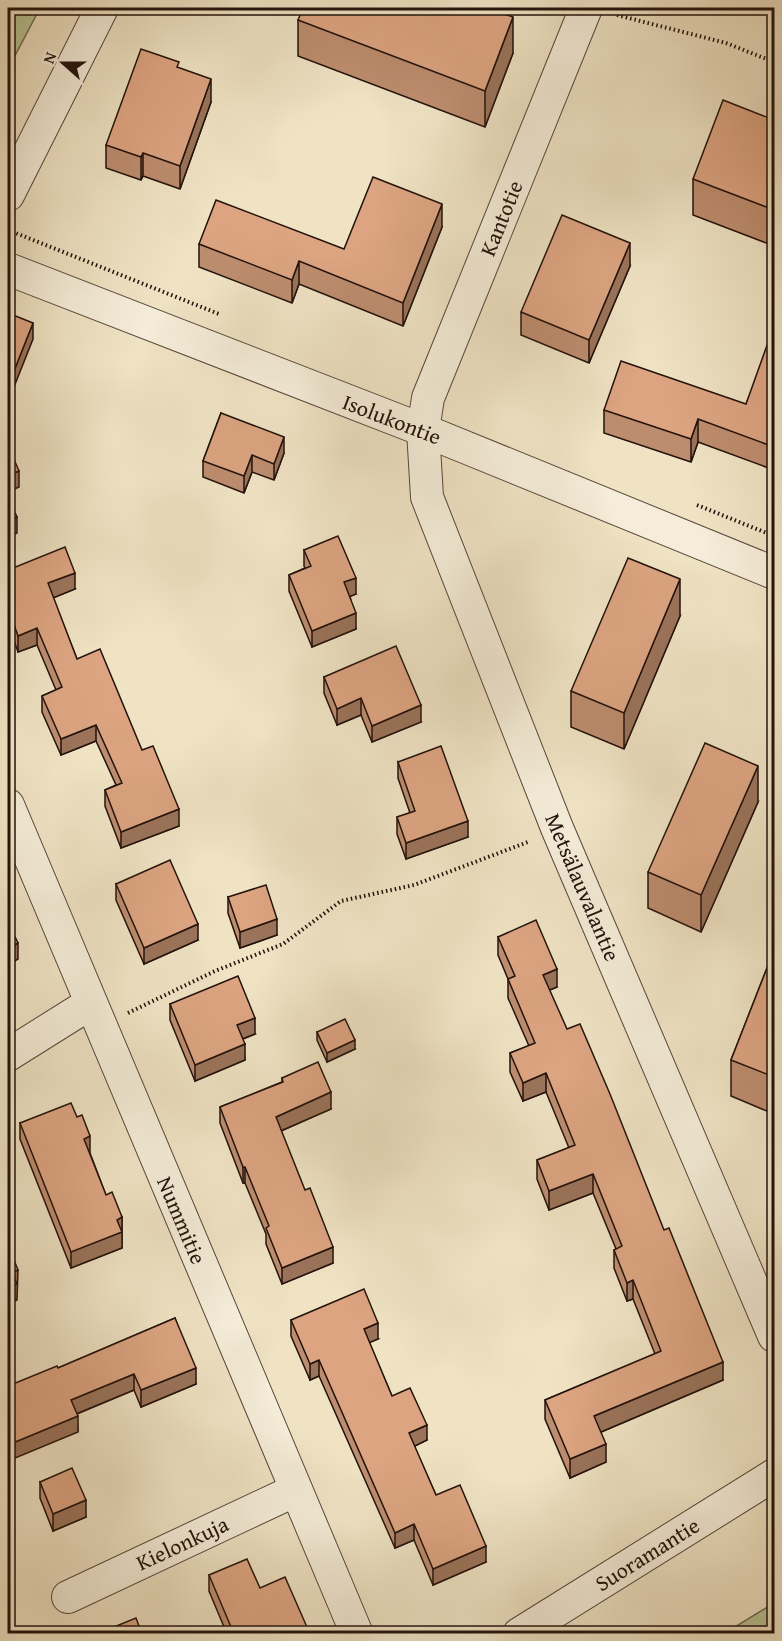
<svg xmlns="http://www.w3.org/2000/svg" width="782" height="1641" font-family="'Gentium Book Plus',serif">
	<rect width="100%" height="100%" fill="#efe3c4"/>
	<filter id="stains"><feTurbulence type="fractalNoise" baseFrequency=".00333" numOctaves="4"/><feColorMatrix values="0 0 0 0 .2 0 0 0 0 .09 0 0 0 0 .02 0 0 0 .5 -.17"/></filter>
	<radialGradient id="worn" r=".72"><stop offset=".6" stop-color="#630" stop-opacity="0"/><stop offset="1" stop-color="#630" stop-opacity=".3"/></radialGradient>
	<g fill="#b8c495" stroke="#6e6b50" stroke-width="1.5">
		<path d="M8 8H40L8 69Z"/>
		<path d="M774 1603V1633H725Z"/>
	</g>
	<g fill="none" stroke-linecap="round" stroke-linejoin="round">
		<defs>
			<g id="street">
				<path d="M586 8 428 398 423 430 427 497 557 828 774 1336"/>
				<path d="M8 195 102 8"/>
				<path d="M8 269 423 430 774 573"/>
				<path d="M8 805 357 1634"/>
				<path d="M8 1055 91 1003"/>
				<path d="M68 1597 296 1490"/>
				<path d="M519 1634 774 1475"/>
			</g>
		</defs>
		<use href="#street" stroke="#56463a" stroke-width="34"/>
		<g stroke="#23120c" stroke-width="4" stroke-dasharray="1.5 3" stroke-linecap="butt">
			<path d="M617 15 726 43 774 62"/>
			<path d="M8 230 219 314"/>
			<path d="M697 505 774 536"/>
			<path d="M128 1013 215 971 283 944 341 901 414 885 528 842"/>
		</g>
		<use href="#street" stroke="#f5edd9" stroke-width="32"/>
	</g>
	<g fill="#bd8d6f" stroke="#23120c" stroke-width="1.5">
		<path d="M298 20 513 53 485 127 298 56Z"/>
		<path d="M179 68 211 102 180 189 143 176 141 180 106 168V145Z"/>
		<path d="M774 120V246L693 215V179Z"/>
		<path d="M442 227 403 326 299 284 292 303 199 267V244L344 249Z"/>
		<path d="M630 266 589 363 521 335V312Z"/>
		<path d="M774 339V470L698 442 691 462 604 433V410L746 404Z"/>
		<path d="M221 413 284 453 274 480 252 472 244 493 203 477V461Z"/>
		<path d="M304 550 356 594 350 596 356 629 312 647 289 591V575L305 568 304 566Z"/>
		<path d="M8 570 75 589 53 598 77 659 142 750 179 826 121 848 105 806V790L116 785 96 741 61 755 42 712V696L56 690 37 645 18 652 8 624Z"/>
		<path d="M680 616 624 749 571 727V691Z"/>
		<path d="M324 677 421 722 372 742 361 715 337 725 324 693Z"/>
		<path d="M398 762 468 837 406 859 397 834V817L410 813 398 778Z"/>
		<path d="M758 802 701 932 648 908V872Z"/>
		<path d="M116 884 198 940 144 964 116 900Z"/>
		<path d="M228 897 277 935 240 948 228 913Z"/>
		<path d="M498 937 557 987 549 990 723 1380 601 1432 606 1462 570 1478 545 1419V1400L655 1354 633 1299 627 1301 614 1268V1250L616 1249 593 1193 549 1210 537 1179V1160L569 1148 546 1092 523 1101 510 1072V1053L529 1046 508 998V979L498 955Z"/>
		<path d="M774 950V1114L731 1096V1060Z"/>
		<path d="M170 1004 255 1034 243 1039 245 1060 195 1081 170 1020Z"/>
		<path d="M317 1032 355 1049 327 1062 317 1040Z"/>
		<path d="M282 1078 331 1109 281 1131 333 1263 282 1284 266 1244V1234L245 1183H243L220 1123V1107L282 1082Z"/>
		<path d="M20 1123 90 1153 106 1195 122 1217V1248L71 1268 20 1139Z"/>
		<path d="M175 1318 196 1384 141 1407 134 1390 77 1414 78 1432 58 1368Z"/>
		<path d="M291 1320 378 1339 369 1342 392 1396 427 1440 414 1446 436 1495 486 1562 433 1585 414 1540 395 1548 319 1376 310 1380 291 1336Z"/>
		<path d="M40 1482 86 1517 53 1531 40 1498Z"/>
		<path d="M209 1575 260 1588 310 1634H227L209 1591Z"/>
	</g>
	<g fill="#9a735a" stroke="#23120c" stroke-width="1.5">
		<path d="M513 17V53L485 127V91Z"/>
		<path d="M211 79V102L180 189V166Z"/>
		<path d="M774 123V160L769 139Z"/>
		<path d="M143 153V176L141 180V157Z"/>
		<path d="M442 204V227L403 326V303Z"/>
		<path d="M630 243V266L589 363V340Z"/>
		<path d="M299 261V284L292 303V280Z"/>
		<path d="M33 323V339L8 402V386Z"/>
		<path d="M698 419V442L691 462V439Z"/>
		<path d="M284 437V453L274 480V464Z"/>
		<path d="M252 455V472L244 493V476Z"/>
		<path d="M19 471V487L8 492V475Z"/>
		<path d="M17 517V533L8 537V521Z"/>
		<path d="M75 573V589L48 600V583Z"/>
		<path d="M356 578V594L344 599V582Z"/>
		<path d="M680 579V616L624 749V713Z"/>
		<path d="M356 613V629L312 647V631Z"/>
		<path d="M37 628V645L18 652V636Z"/>
		<path d="M361 698V715L337 725V709Z"/>
		<path d="M421 705V722L372 742V726Z"/>
		<path d="M96 725V741L61 755V739Z"/>
		<path d="M758 766V802L701 932V895Z"/>
		<path d="M179 809V826L121 848V832Z"/>
		<path d="M468 821V837L406 859V843Z"/>
		<path d="M277 919V935L240 948V932Z"/>
		<path d="M198 924V940L144 964V948Z"/>
		<path d="M18 943V959L8 965V949Z"/>
		<path d="M557 969V987L543 993V975Z"/>
		<path d="M255 1018V1034L237 1041V1025Z"/>
		<path d="M355 1040V1049L327 1062V1053Z"/>
		<path d="M245 1044V1060L195 1081V1065Z"/>
		<path d="M546 1073V1092L523 1101V1083Z"/>
		<path d="M331 1092V1109L276 1133V1117Z"/>
		<path d="M90 1136V1153L84 1155V1139Z"/>
		<rect x="243" y="1167" width="2" height="16"/>
		<path d="M593 1174V1193L549 1210V1191Z"/>
		<path d="M122 1217V1248L71 1268V1252L117 1220Z"/>
		<path d="M333 1247V1263L282 1284V1268Z"/>
		<path d="M18 1270 17 1300 8 1304V1288L12 1272Z"/>
		<path d="M633 1280V1299L627 1301V1283Z"/>
		<path d="M378 1323V1339L364 1345V1329Z"/>
		<path d="M319 1360V1376L310 1380V1364Z"/>
		<path d="M723 1362V1380L594 1435V1416Z"/>
		<path d="M196 1368V1384L141 1407V1390Z"/>
		<path d="M134 1374V1390L71 1416V1400Z"/>
		<path d="M78 1416V1432L8 1461V1445Z"/>
		<path d="M427 1425V1440L409 1449V1433Z"/>
		<path d="M606 1444V1462L570 1478V1459Z"/>
		<path d="M86 1500V1517L53 1531V1514Z"/>
		<path d="M414 1524V1540L395 1548V1533Z"/>
		<path d="M486 1546V1562L433 1585V1569Z"/>
	</g>
	<g fill="#dca481" stroke="#23120c" stroke-width="1.5">
		<path d="M303 8H447L457 11 458 8H488L513 17 485 91 298 20Z"/>
		<path d="M141 49 179 62 177 67 211 79 180 166 143 153 141 157 106 145Z"/>
		<path d="M723 100 774 120V123L769 139 774 141V210L693 179Z"/>
		<path d="M373 177 442 204 403 303 299 261 292 280 199 244 216 200 344 249Z"/>
		<path d="M562 215 630 243 589 340 521 312Z"/>
		<path d="M8 313 33 323 8 386Z"/>
		<path d="M770 337 774 339V447L698 419 691 439 604 410 621 361 746 404Z"/>
		<path d="M221 413 284 437 274 464 252 455 244 476 203 461Z"/>
		<path d="M8 445 19 471 8 475Z"/>
		<path d="M8 496 17 517 8 521Z"/>
		<path d="M338 536 356 578 344 582 356 613 312 631 289 575 311 566 304 550Z"/>
		<path d="M65 547 75 573 48 583 77 659 100 649 142 750 153 746 179 809 121 832 105 790 122 783 96 725 61 739 42 696 62 687 37 628 18 636 8 608V570Z"/>
		<path d="M628 558 680 579 624 713 571 691Z"/>
		<path d="M396 646 421 705 372 726 361 698 337 709 324 677Z"/>
		<path d="M705 743 758 766 701 895 648 872Z"/>
		<path d="M441 746 468 821 406 843 397 817 415 811 398 762Z"/>
		<path d="M170 860 198 924 144 948 116 884Z"/>
		<path d="M266 885 277 919 240 932 228 897Z"/>
		<path d="M536 920 557 969 543 975 567 1029 580 1024 610 1094 664 1230 669 1228 723 1362 594 1416 606 1444 570 1459 545 1400 661 1351 633 1280 627 1283 614 1250 622 1246 593 1174 549 1191 537 1160 575 1145 546 1073 523 1083 510 1053 535 1043 508 979 515 976 498 937Z"/>
		<path d="M8 922 18 943 8 949Z"/>
		<path d="M774 950V1077L731 1060Z"/>
		<path d="M238 976 255 1018 237 1025 245 1044 195 1065 170 1004Z"/>
		<path d="M345 1019 355 1040 327 1053 317 1032Z"/>
		<path d="M318 1062 331 1092 276 1117 305 1190 310 1188 333 1247 282 1268 266 1228 269 1226 245 1167H243L220 1107 283 1082 282 1078Z"/>
		<path d="M71 1103 77 1117 82 1115 90 1136 84 1139 106 1195 112 1192 122 1217 117 1220 122 1232 71 1252 20 1123Z"/>
		<path d="M8 1245 18 1270 12 1272 17 1284 8 1288Z"/>
		<path d="M364 1289 378 1323 364 1329 392 1396 410 1388 427 1425 409 1433 436 1495 460 1485 486 1546 433 1569 414 1524 395 1533 319 1360 310 1364 291 1320Z"/>
		<path d="M175 1318 196 1368 141 1390 134 1374 71 1400 78 1416 8 1445V1386L57 1366 58 1368Z"/>
		<path d="M72 1468 86 1500 53 1514 40 1482Z"/>
		<path d="M247 1559 260 1588 285 1577 310 1634H234L209 1575Z"/>
		<path d="M136 1618 142 1634H100L99 1633Z"/>
	</g>
	<g text-anchor="middle" stroke-width="4.5" stroke-linejoin="round" paint-order="stroke">
		<g font-size="22" fill="#23120c" stroke="#f5edd9">
			<text transform="translate(501 218) rotate(-68)" y="8">Kantotie</text>
			<text transform="translate(392 419) rotate(21)" y="8">Isolukontie</text>
			<text transform="translate(583 887) rotate(67)" y="8">Metsälauvalantie</text>
			<text transform="translate(182 1220) rotate(67)" y="8">Nummitie</text>
			<text transform="translate(182 1543) rotate(-25)" y="8">Kielonkuja</text>
			<text transform="translate(647 1554) rotate(-32)" y="8">Suoramantie</text>
		</g>
	</g>
	<rect width="782" height="1641" fill="none" stroke="#efe3c4" stroke-width="30"/>
	<rect x="9" y="9" width="764" height="1623" fill="none" stroke="#23120c" stroke-width="3"/>
	<rect x="15" y="15" width="752" height="1611" fill="none" stroke="#23120c" stroke-width="1.5"/>
	<g transform="translate(63 63) rotate(291)" stroke="#f5edd9" stroke-width="4.5" paint-order="stroke">
	<path d="M0-4.5L10 22L0 15L-10 22Z" fill="#23120c"/>
	<text y="-9" font-size="16" font-weight="bold" text-anchor="middle" fill="#23120c">N</text>
	</g>
	<rect width="100%" height="100%" filter="url(#stains)"/>
	<rect width="100%" height="100%" fill="url(#worn)"/>
</svg>
